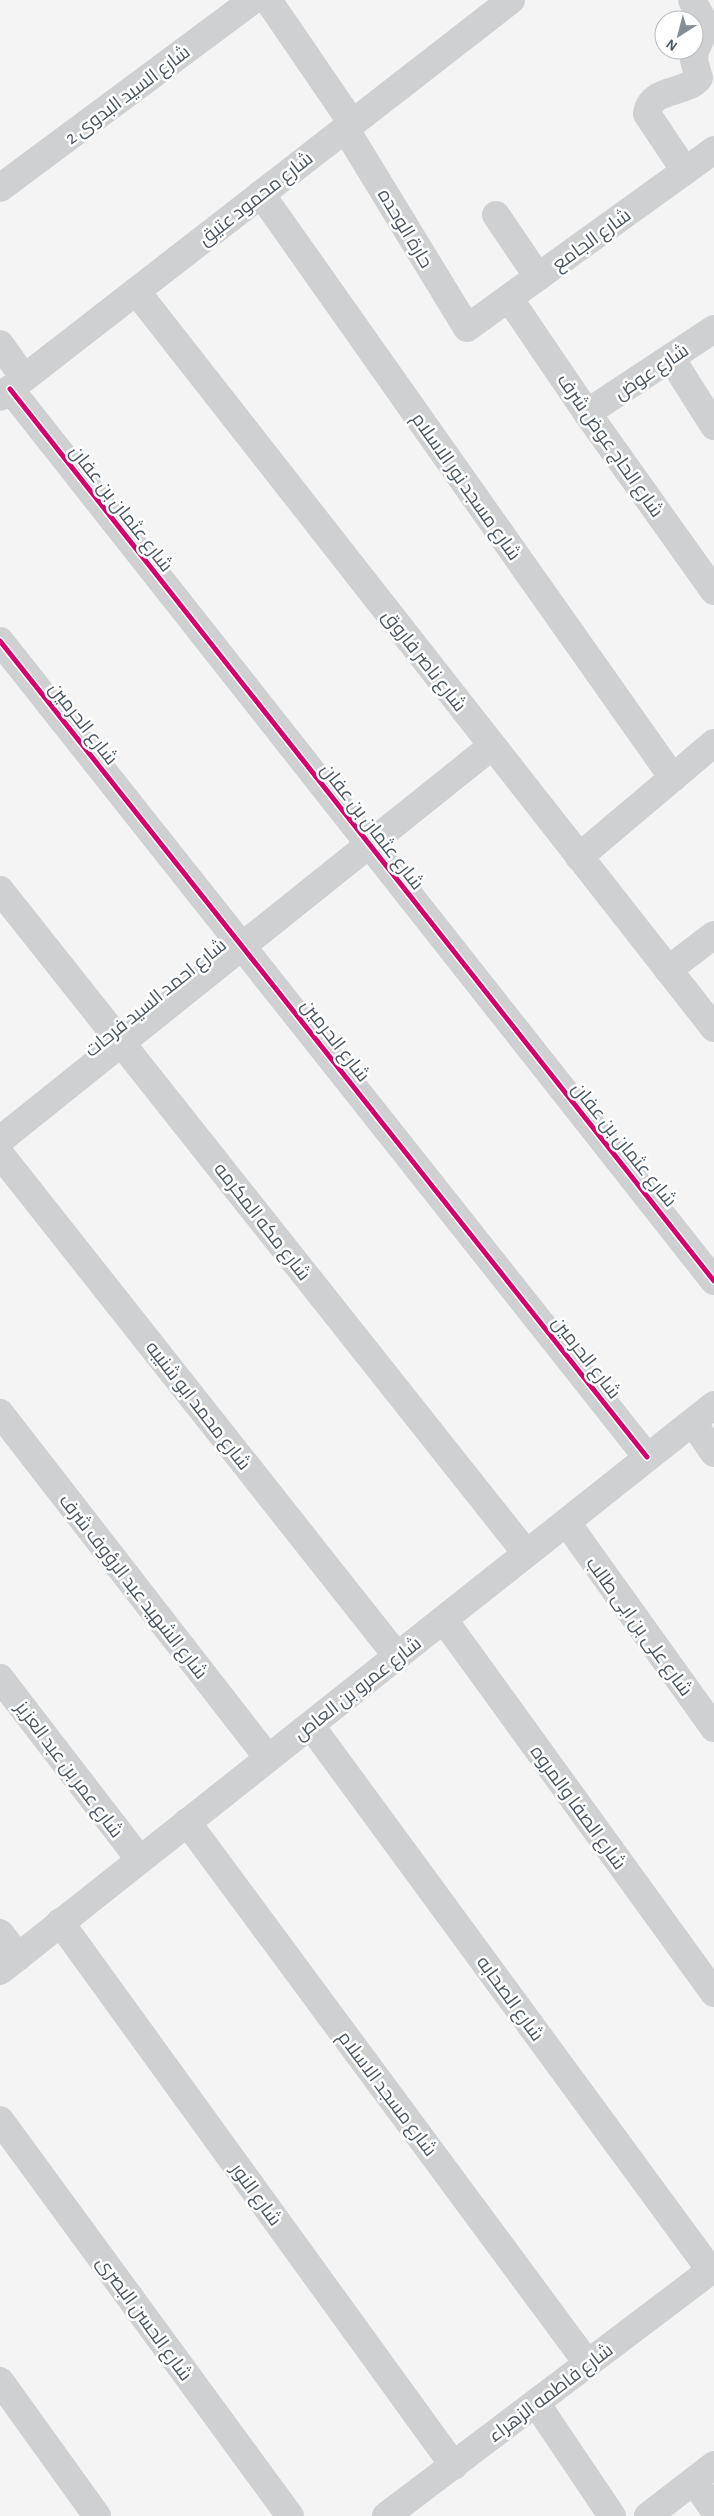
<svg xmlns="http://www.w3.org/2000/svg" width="714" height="2516" font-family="'Alegreya Sans',Cairo,sans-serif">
	<rect width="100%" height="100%" fill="#f4f4f4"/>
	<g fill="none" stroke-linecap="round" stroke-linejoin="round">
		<g stroke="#ced0d2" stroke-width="28">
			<path d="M268 0 352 123"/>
			<path d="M345 128 467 328 714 150"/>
			<path d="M685 171 647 114C650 87 685 95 699 78L694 60 695 51 704 31 705 24 692 0"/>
			<path d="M0 188 253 0"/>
			<path d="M261 194 673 778"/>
			<path d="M496 215 538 277"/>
			<path d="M136 291 714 1028"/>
			<path d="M509 298 587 413 714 591"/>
			<path d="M0 344 24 378"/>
			<path d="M671 358 714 426"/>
			<path d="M10 389 714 1281"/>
			<path d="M0 397 511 0"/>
			<path d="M587 413 714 329"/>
			<path d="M0 641 647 1457"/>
			<path d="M579 857 714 743"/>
			<path d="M0 890 526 1553"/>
			<path d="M668 970 714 935"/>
			<path d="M0 1140 492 746"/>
			<path d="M0 1154 397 1656"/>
			<path d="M0 1413 268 1758"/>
			<path d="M693 1423 714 1453"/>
			<path d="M567 1523 714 1728"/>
			<path d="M444 1620 714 1993"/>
			<path d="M0 1678 140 1860"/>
			<path d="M311 1726 711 2271"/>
			<path d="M187 1822 588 2364"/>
			<path d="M60 1922 454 2466"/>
			<path d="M0 1933 18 1957"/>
			<path d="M0 1971 714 1405"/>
			<path d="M0 2120 290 2516"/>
			<path d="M0 2381 97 2516"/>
			<path d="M536 2403 612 2516"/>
			<path d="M694 2481 714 2510"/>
			<path d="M386 2516 714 2268"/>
			<path d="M648 2516 714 2465"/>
		</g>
		<defs>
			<g id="cycleway">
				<path d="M10 389 714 1281"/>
				<path d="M0 641 647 1457"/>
			</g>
		</defs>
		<use href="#cycleway" stroke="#fff" stroke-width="8"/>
		<use href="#cycleway" stroke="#d6006c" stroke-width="5"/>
	</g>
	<g text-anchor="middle" stroke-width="5" stroke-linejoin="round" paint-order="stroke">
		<g font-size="19" fill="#4a5661" stroke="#fff">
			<text transform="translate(127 94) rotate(-37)" y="7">شارع السيد البدوى 2</text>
			<text transform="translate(255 198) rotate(-38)" y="7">شارع محمود عتيق</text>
			<text transform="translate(406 228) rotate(59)" y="7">حارة الوحده</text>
			<text transform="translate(591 239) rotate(-36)" y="7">شارع الجامع</text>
			<text transform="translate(651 371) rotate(-34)" y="7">شارع عوض</text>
			<text transform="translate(611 445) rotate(55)" y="7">شارع الحاج عوض شرف</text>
			<text transform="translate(467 486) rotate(55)" y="7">شارع مسجد نور الاسلام</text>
			<text transform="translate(122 508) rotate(52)" y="7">شارع عثمان بن عفان</text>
			<text transform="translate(425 660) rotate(52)" y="7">شارع ناصر فاروق</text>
			<text transform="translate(84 723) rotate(52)" y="7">شارع الحرمين</text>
			<text transform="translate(373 826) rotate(52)" y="7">شارع عثمان بن عفان</text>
			<text transform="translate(155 997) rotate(-39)" y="7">شارع احمد السيد فرحات</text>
			<text transform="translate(336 1040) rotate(52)" y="7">شارع الحرمين</text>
			<text transform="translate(625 1144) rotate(51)" y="7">شارع عثمان بن عفان</text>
			<text transform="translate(263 1221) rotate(52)" y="7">شارع مكه المكرمه</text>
			<text transform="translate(587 1357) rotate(52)" y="7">شارع الحرمين</text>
			<text transform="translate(199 1405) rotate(52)" y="7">شارع محمد ابو شنيبه</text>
			<text transform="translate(134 1586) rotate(52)" y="7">شارع الشهيد عبد الرؤوف شرف</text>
			<text transform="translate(640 1626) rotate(54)" y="7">شارع على بن ابى طالب</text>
			<text transform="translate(357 1688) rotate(-38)" y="7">شارع عمرو بن العاص</text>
			<text transform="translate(70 1769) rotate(53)" y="7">شارع عمر بن عبد العزيز</text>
			<text transform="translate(579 1807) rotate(54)" y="7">شارع الصفا والمروه</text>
			<text transform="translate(511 1998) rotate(54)" y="7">شارع الصحابه</text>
			<text transform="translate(388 2093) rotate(53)" y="7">شارع مسجد الاسلام</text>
			<text transform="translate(257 2194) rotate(54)" y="7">شارع النور</text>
			<text transform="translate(145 2318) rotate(54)" y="7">شارع الحسن البصرى</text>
			<text transform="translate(550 2392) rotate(-37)" y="7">شارع فاطمه الزهراء</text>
		</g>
	</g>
	<g transform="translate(679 35) rotate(216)"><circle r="24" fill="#ffffff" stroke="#b7bbc0"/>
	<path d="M0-4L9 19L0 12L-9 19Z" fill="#868d94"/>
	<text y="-8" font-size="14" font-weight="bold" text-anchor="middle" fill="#4a5661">N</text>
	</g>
</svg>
